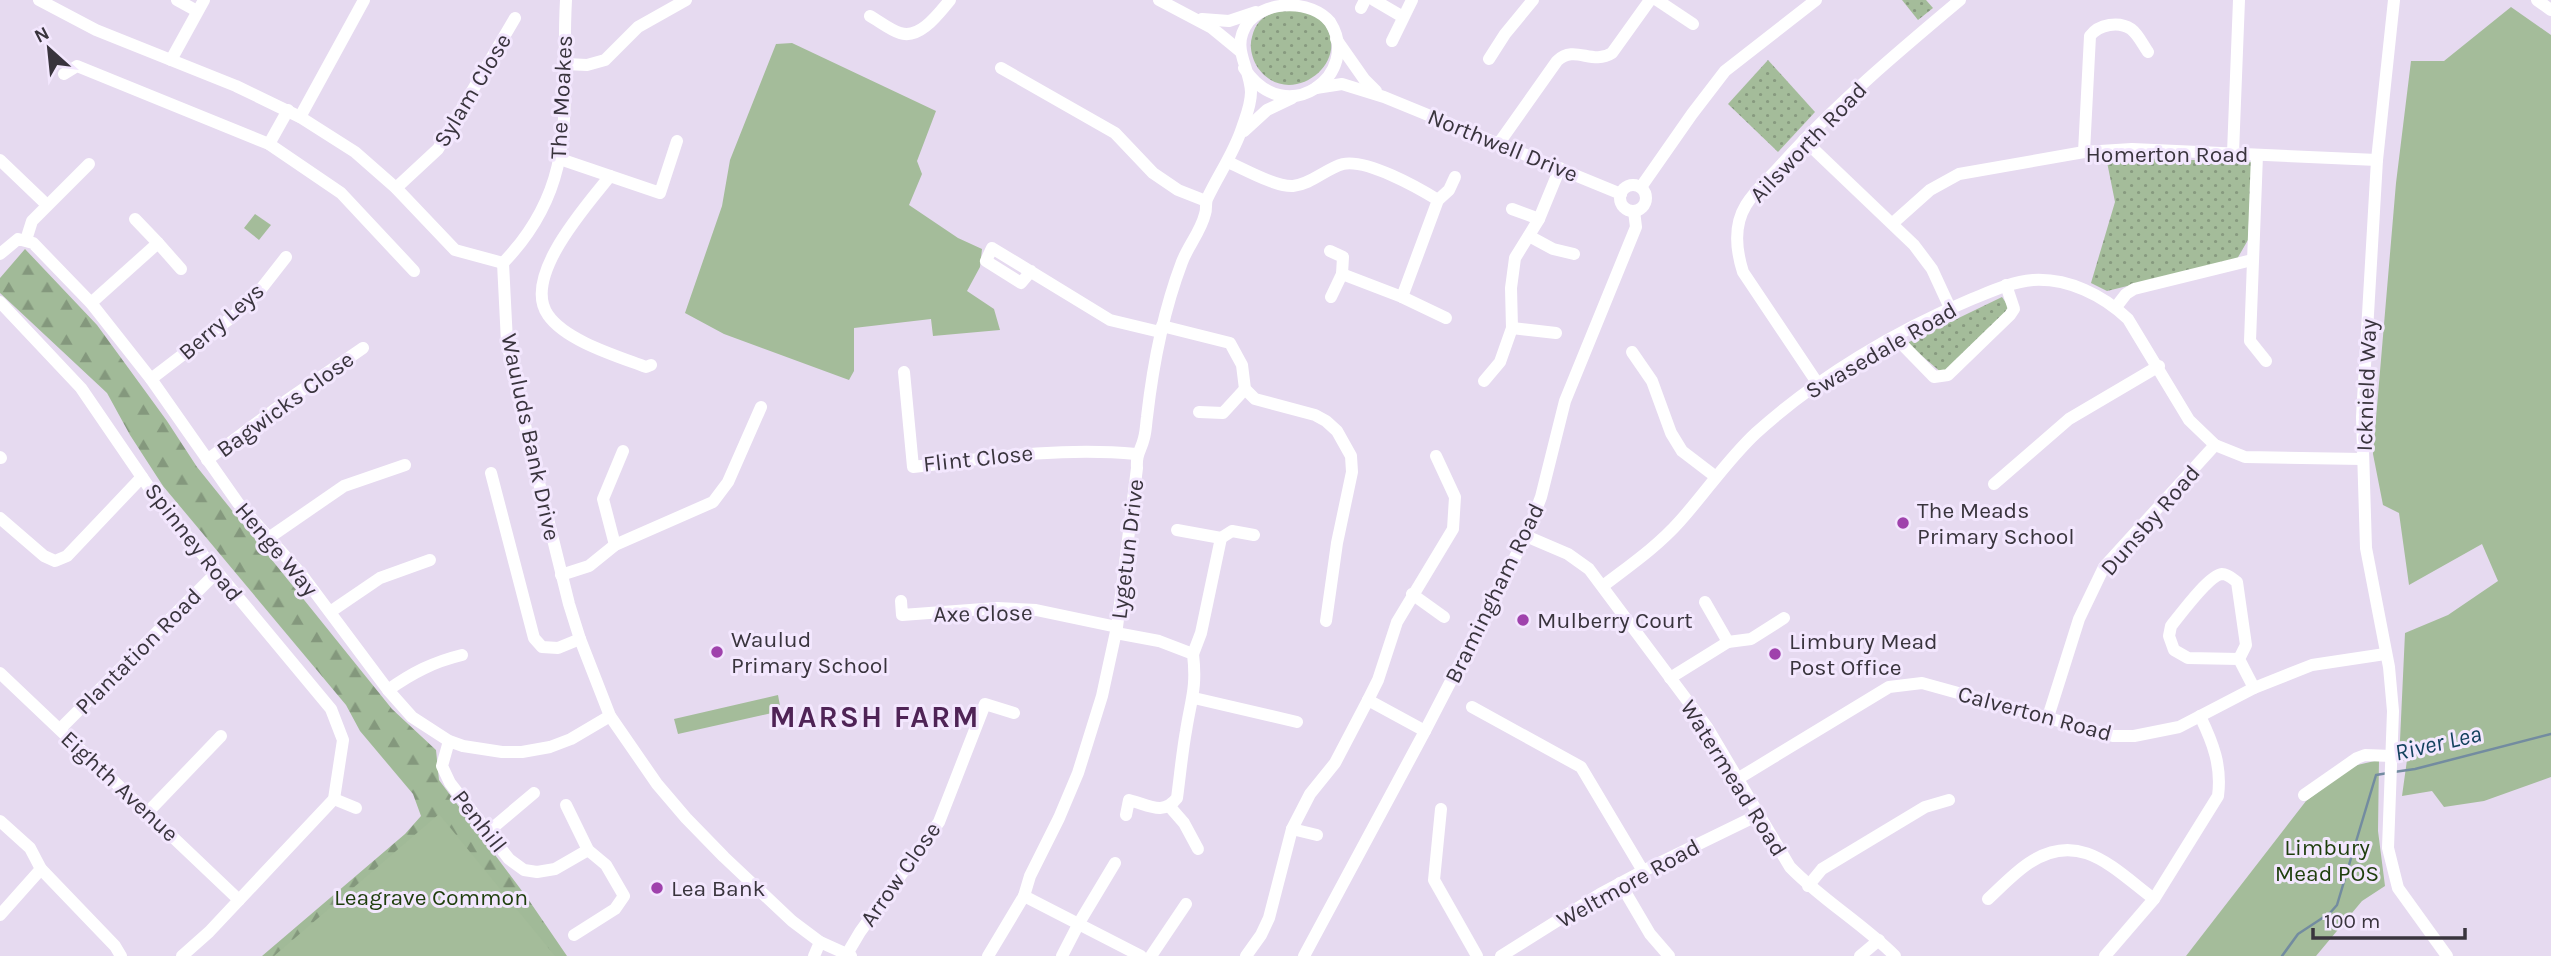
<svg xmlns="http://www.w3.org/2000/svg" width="2551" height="956" font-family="Karla,sans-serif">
	<defs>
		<pattern id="grass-dots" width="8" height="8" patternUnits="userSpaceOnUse" patternTransform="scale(1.75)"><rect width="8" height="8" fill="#a4bc9a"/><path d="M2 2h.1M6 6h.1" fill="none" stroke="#879a7f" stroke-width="1.8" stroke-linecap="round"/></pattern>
		<pattern id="forest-firs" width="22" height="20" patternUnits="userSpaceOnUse" patternTransform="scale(1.75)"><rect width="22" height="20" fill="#a1ba98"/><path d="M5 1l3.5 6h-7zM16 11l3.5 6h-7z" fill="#84987d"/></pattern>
	</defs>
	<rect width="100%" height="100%" fill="#e6daf0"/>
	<g fill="url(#grass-dots)">
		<path d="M1902 0H1926L1933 8 1918 20Z"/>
		<path d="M1302 7C1309 12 1319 17 1324 24 1353 63 1289 111 1258 68 1252 59 1249 47 1252 37 1258 10 1280 12 1302 7Z"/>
		<path d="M1768 60 1815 112 1778 152 1728 104Z"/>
		<path d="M2106 157 2252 162 2248 240 2237 259 2107 291 2091 283 2115 202Z"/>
		<path d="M2002 297 2010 309 1943 374 1907 343Z"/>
	</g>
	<path fill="url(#forest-firs)" d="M25 249 97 325 167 421 197 467 392 709 436 750 439 780 528 899 567 956H262L405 834 421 816 413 794 360 731 346 705 163 486 130 435 107 393 0 293V278Z"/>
	<g fill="#a4bc9a">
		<path d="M2511 7 2551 35V777L2484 801 2444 807 2432 791 2402 796 2407 760 2399 762 2405 633 2448 615 2498 581 2482 544 2409 585 2399 513 2383 505 2373 454 2396 183 2411 61H2444Z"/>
		<path d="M792 43 936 111 917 161 922 174 909 205 958 238 982 249 980 267 967 291 994 309 1000 330 933 336 931 319 854 328V371L849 380 724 334 685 313 722 206 730 160 776 44Z"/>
		<path d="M255 214 271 225 259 240 244 228Z"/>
		<path d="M778 695 781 711 678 734 674 719Z"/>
		<path d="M2379 760 2378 831 2385 886 2362 901 2316 956H2186L2306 801 2353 766Z"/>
		<path d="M439 814 555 956H274Z"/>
	</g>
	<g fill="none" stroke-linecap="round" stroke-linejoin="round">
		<g stroke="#738ca0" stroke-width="2.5">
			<path d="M2394 772 2415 769 2551 734"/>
			<path d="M2282 956 2298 934 2330 913 2337 905 2376 775 2388 773"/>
		</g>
		<g stroke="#fff" stroke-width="12">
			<path d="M39 0 96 30 236 86 300 117 355 152 396 188 455 250 503 263"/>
			<path d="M177 0 197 11"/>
			<path d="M1159 0 1212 28 1240 51"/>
			<path d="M1374 0 1403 17"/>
			<path d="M1657 0 1693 24"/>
			<path d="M2394 0 2377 160 2362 417 2366 548 2389 667 2393 711 2388 848 2398 888 2447 956"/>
			<path d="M2537 0 2551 10"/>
			<path d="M1361 8 1365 0"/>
			<path d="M870 16C879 21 890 30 900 33 920 40 939 13 950 0"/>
			<path d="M1202 19 1229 21 1256 12"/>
			<path d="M1336 39 1364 79 1376 91"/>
			<path d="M1392 41 1412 0"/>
			<path d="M1489 59 1505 34 1533 0"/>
			<path d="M171 60 204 0"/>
			<path d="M566 64 587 65 605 60 638 27 686 0"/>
			<path d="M1001 68 1115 133 1153 173 1178 190 1206 201"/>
			<path d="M64 74 77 66 269 144 341 193 414 271"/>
			<path d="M1316 88 1342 84 1384 97 1621 194"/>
			<path d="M300 117 364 0"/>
			<path d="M1244 131 1267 110 1292 98"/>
			<path d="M1804 140 1914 245 1932 269 1950 308"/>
			<path d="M1499 143 1557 61C1575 44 1592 66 1612 53L1650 0"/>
			<path d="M269 144 288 110"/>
			<path d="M2084 152 2090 36C2099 24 2119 21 2131 29 2138 34 2143 45 2148 52"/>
			<path d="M2233 153 2239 0"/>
			<path d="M2257 155 2250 341 2266 361"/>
			<path d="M560 159 660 193 677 141"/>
			<path d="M0 160 47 205"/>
			<path d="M1228 162C1244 169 1276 187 1293 186 1312 184 1325 169 1343 164 1367 159 1417 187 1438 200L1402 297 1342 274"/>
			<path d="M610 176C588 204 521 277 548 315 566 341 617 356 646 367L651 365"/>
			<circle cx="1633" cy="198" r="13"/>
			<path d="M1641 187 1692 114 1725 71 1816 0"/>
			<path d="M396 188 438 149 515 18"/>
			<path d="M1438 200 1449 190 1455 177"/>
			<path d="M1512 209 1539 219"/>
			<path d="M1893 223 1930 190 1959 174 2084 152 2132 149 2377 160"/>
			<path d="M1529 236 1553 249 1574 254"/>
			<path d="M26 240 32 221 89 164"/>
			<path d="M158 243 181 269"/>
			<path d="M1330 251 1343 257 1342 274 1331 297"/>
			<path d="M0 254 18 239 33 243 91 303 151 379 238 503 302 575 388 690 412 717 449 741 463 746 502 752H522L550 747 571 739 610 716"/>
			<path d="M503 263 507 342 527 434 569 604 580 639 610 716 657 784 686 818 724 857 792 921 820 942 851 956"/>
			<path d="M503 263C583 180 560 103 566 0"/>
			<path d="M1031 271 1021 283 986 261 992 248 1110 320 1160 332"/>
			<path d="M1402 297 1446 318"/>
			<path d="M0 302 81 388 159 502 331 709 343 740 334 799 209 932 182 956"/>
			<path d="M91 303 158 243 135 219"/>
			<path d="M2116 307 2126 294 2134 289 2252 260"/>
			<path d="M1162 326 1230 343 1242 365 1245 389 1255 399 1315 415 1326 421 1337 431 1351 456 1352 472 1337 543 1326 621"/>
			<path d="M1512 328 1556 333"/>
			<path d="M1895 337 1934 377 1948 375 2010 315 2014 309 2006 285"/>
			<path d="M1632 352 1652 381 1671 433 1682 451 1716 477"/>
			<path d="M904 372 913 467C988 458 1061 447 1136 454"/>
			<path d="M151 379 236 314 261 289 286 257"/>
			<path d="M1484 381 1500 362 1512 328 1511 288 1515 258 1539 219 1560 168"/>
			<path d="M1818 384 1743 272C1736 250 1733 226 1746 205 1755 190 1771 177 1782 164 1836 104 1898 52 1960 0"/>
			<path d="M1199 412 1223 413 1245 389"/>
			<path d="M0 457 1 458"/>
			<path d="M207 460 286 401 363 348"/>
			<path d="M491 473 534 638 542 647 558 648 580 639"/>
			<path d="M1994 484 2069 419 2159 366"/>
			<path d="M0 518 44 556 55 561 67 556 142 477"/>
			<path d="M1177 530 1221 538 1201 633 1193 654"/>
			<path d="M1526 536 1568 554 1589 569 1707 727 1790 867C1822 900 1862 923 1895 956"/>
			<path d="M270 537 344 486 405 465"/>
			<path d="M1221 538 1232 531 1254 535"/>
			<path d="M615 545 603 499 623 451"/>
			<path d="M561 575 589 566 615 545 713 502 728 482 761 407"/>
			<path d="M1603 586C1629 566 1658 546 1680 521 1706 492 1728 459 1756 433 1818 377 1895 331 1972 299 1992 291 2011 282 2033 280 2068 278 2103 295 2128 319L2189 420 2215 445 2245 457 2363 459"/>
			<path d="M1412 594 1444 617"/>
			<path d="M901 601 902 615 997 608 1036 610 1117 627"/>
			<path d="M1705 602 1728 642"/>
			<path d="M330 612 380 578 430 560"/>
			<path d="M1116 633 1159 641 1193 654C1197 688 1191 699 1186 731 1182 753 1180 776 1177 798 1163 816 1149 805 1129 800L1126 815"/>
			<path d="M2239 659 2246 645 2237 582C2233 579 2228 574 2222 574 2209 575 2180 615 2171 626L2169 636 2174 650 2188 658 2239 659 2254 688"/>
			<path d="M0 673 239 900"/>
			<path d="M1670 678 1728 642 1751 639 1784 618"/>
			<path d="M388 690C412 673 433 662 462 655"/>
			<path d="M1194 698 1297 722"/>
			<path d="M1368 700 1378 680 1397 622 1453 529 1455 497 1436 456"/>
			<path d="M1472 707 1581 767 1643 871"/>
			<path d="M2048 717 2079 619 2104 567 2215 445"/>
			<path d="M60 729 216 573"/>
			<path d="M449 741 442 766 450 783 509 859 524 870 537 872 555 869 588 850 606 865 624 896 615 909 574 935"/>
			<path d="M1739 778 1889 687 1922 683 2113 736H2134L2179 727 2254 688 2312 665 2385 654"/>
			<path d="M2304 795 2357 758 2365 755 2392 756"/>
			<path d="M334 799 356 808"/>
			<path d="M566 805 588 850"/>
			<path d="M1170 807 1184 823 1198 849"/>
			<path d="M1441 809 1434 880 1477 956"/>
			<path d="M148 812 221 736"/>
			<path d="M0 821 30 848 41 869 115 946 121 956"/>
			<path d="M1292 829 1317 835"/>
			<path d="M489 831 534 793"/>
			<path d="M1620 883 1650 934 1669 956"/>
			<path d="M1808 886 1822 869 1925 807 1949 800"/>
			<path d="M1024 896 1141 956"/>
			<path d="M1988 899C2001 887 2014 873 2029 863 2080 829 2114 869 2154 899"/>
			<path d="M0 915 41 869"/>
			<path d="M847 954 860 932 939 822 985 704 1014 713"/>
			<path d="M814 956 820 942"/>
			<path d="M988 956 1024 896 1030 876 1059 818 1078 773 1102 696 1117 627 1137 468C1136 453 1141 451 1144 438 1146 431 1146 424 1147 417 1153 364 1163 312 1182 262 1188 246 1201 231 1205 214 1207 209 1205 204 1207 199 1218 175 1234 153 1242 128 1246 116 1251 105 1251 92 1250 65 1229 48 1249 21 1269 0 1311 0 1330 22 1363 74 1286 132 1244 68"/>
			<path d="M1062 956 1079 923 1115 863"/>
			<path d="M1151 956 1186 904"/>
			<path d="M1246 956 1261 935 1269 918 1292 829 1310 794 1335 763 1368 700 1425 731"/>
			<path d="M1304 956 1425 731 1526 536 1541 497 1565 401 1636 227 1634 211"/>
			<path d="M1501 956 1600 894 1643 871 1758 815"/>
			<path d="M1860 956 1879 940"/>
			<path d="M2105 956 2154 899 2218 796C2222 766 2213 743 2200 716"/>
		</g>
	</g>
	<g fill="#9f42ac" stroke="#f3e7fe" stroke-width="2.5">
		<circle cx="1903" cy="523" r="7"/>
		<circle cx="1523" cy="620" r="7"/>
		<circle cx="717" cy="652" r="7"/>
		<circle cx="1775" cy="654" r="7"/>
		<circle cx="657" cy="888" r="7"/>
	</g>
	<g text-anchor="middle" stroke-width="6" stroke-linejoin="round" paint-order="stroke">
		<g font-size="23" fill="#39343d" stroke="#f3e7fe">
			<text transform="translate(472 90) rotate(-59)" y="8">Sylam Close</text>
			<text transform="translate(561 97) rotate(-87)" y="8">The Moakes</text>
			<text transform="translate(1808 142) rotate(-46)" y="8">Ailsworth Road</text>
			<text transform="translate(1503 145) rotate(22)" y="8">Northwell Drive</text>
			<text x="2167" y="162">Homerton Road</text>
			<text transform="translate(221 321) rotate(-41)" y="8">Berry Leys</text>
			<text transform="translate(1881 350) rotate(-30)" y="8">Swasedale Road</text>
			<text transform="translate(2366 385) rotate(-88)" y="8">Icknield Way</text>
			<text transform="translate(285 404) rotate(-36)" y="8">Bagwicks Close</text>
			<text transform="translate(531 437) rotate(78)" y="8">Wauluds Bank Drive</text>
			<text transform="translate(978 458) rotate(-6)" y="8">Flint Close</text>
			<text transform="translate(2150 520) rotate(-49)" y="8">Dunsby Road</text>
			<text transform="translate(194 542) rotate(52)" y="8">Spinney Road</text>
			<text transform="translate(277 549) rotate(50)" y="8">Henge Way</text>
			<text transform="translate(1127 549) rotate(-83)" y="8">Lygetun Drive</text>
			<text transform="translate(1494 593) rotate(-64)" y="8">Bramingham Road</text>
			<text transform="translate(983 613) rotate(-1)" y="8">Axe Close</text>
			<text transform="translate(138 651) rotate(-45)" y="8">Plantation Road</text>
			<text transform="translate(2035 713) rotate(15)" y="8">Calverton Road</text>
			<text transform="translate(1734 778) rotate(58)" y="8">Watermead Road</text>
			<text transform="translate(120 786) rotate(43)" y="8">Eighth Avenue</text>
			<text transform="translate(480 821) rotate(52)" y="8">Penhill</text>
			<text transform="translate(900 874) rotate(-55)" y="8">Arrow Close</text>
			<text transform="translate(1628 883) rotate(-29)" y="8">Weltmore Road</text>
		</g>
		<g font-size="23" fill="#39343d" stroke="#f3e7fe" text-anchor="start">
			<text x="1917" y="518">The Meads<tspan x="1917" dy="26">Primary School</tspan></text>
			<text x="1537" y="628">Mulberry Court</text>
			<text x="731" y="647">Waulud<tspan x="731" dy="26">Primary School</tspan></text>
			<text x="1789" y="649">Limbury Mead<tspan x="1789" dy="26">Post Office</tspan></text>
			<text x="671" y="896">Lea Bank</text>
		</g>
		<g font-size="23" fill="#1e3e0c" stroke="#f3e7fe">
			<text x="2327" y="855">Limbury<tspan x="2327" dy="26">Mead POS</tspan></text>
			<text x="431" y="905">Leagrave Common</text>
		</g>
		<g font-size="24" font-style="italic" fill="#14425e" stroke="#f3e7fe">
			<text transform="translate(2438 743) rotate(-13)" y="8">River Lea</text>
		</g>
		<g font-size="30" font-weight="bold" letter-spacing="2" fill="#4f2356" stroke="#f3e7fe">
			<text x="875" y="727">MARSH FARM</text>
		</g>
	</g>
	<g transform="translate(49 49) rotate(333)" stroke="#f3e7fe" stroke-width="5" paint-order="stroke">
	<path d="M0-5L12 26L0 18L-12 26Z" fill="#39343d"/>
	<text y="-10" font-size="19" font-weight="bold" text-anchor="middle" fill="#39343d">N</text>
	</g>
	<path d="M2313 928v10h152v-10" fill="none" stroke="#39343d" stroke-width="3.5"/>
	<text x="2324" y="928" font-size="21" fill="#39343d" stroke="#f3e7fe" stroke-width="5" paint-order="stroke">100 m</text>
</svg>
